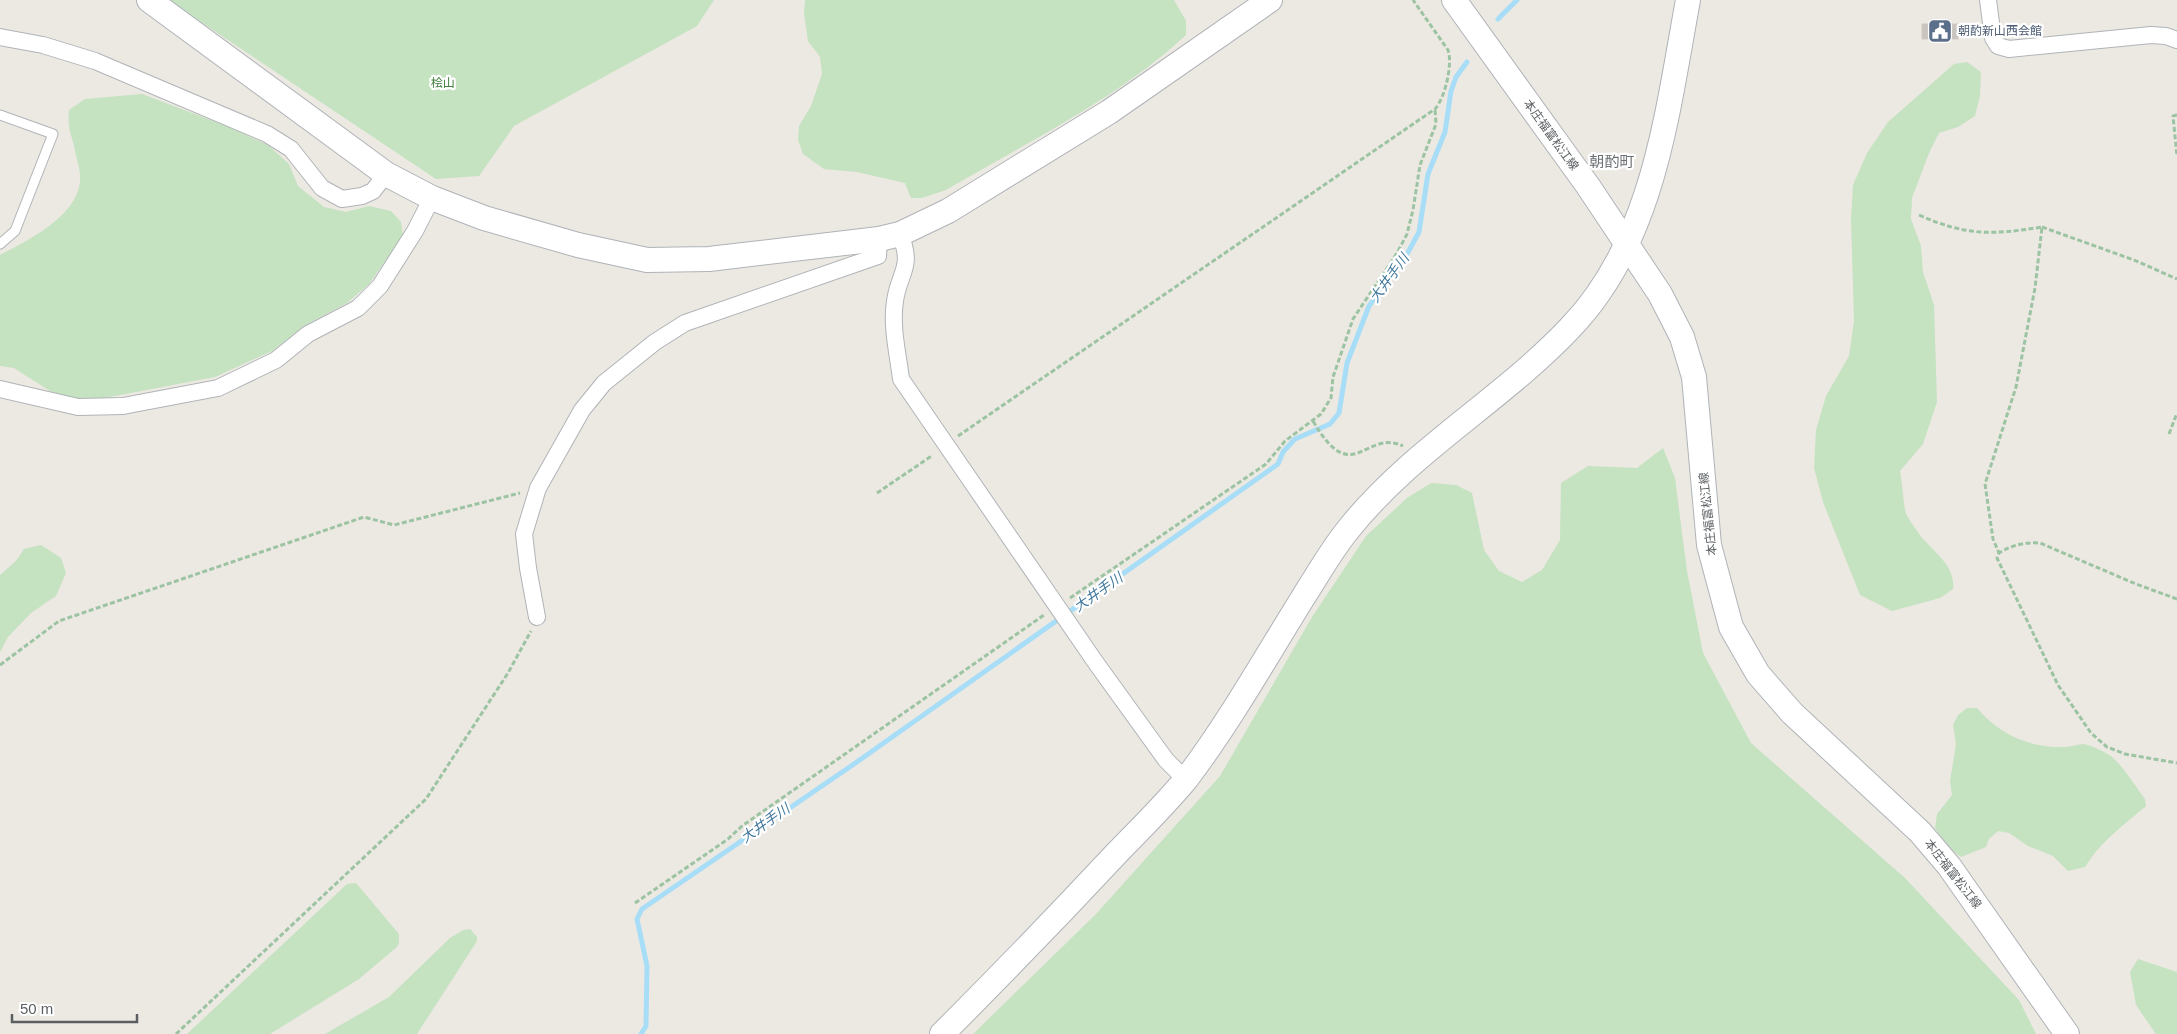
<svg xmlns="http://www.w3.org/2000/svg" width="2177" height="1034" font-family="Arial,'Noto Sans JP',sans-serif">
	<rect width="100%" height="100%" fill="#ece9e3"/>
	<g fill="#c5e2c1">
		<path d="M168 0H714L697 26 514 126 479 176 436 179Z"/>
		<path d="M805 0H1174L1186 21V35C1116 100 1027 142 946 190L922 198H911L905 183 857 172 824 169 803 154 798 140 799 126 811 106 822 74 820 57 808 41 804 14Z"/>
		<path d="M1967 62 1981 72 1980 96 1975 116 1958 127 1939 133 1929 153 1912 198 1911 219 1921 246 1923 272 1934 305 1937 402 1923 444 1900 471C1902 481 1904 508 1906 514 1910 521 1915 528 1919 534 1932 551 1956 565 1953 589L1940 598 1892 611 1860 595 1823 502 1814 468 1816 430 1826 396 1849 356 1854 321 1851 219 1853 185 1867 153 1888 122 1954 64Z"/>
		<path d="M142 94 224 125 268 145 289 164 298 186 324 207 346 212 369 206 391 211 401 222 403 236 369 284 347 303 309 323 272 351 215 377 99 399 64 400 14 368 0 366V255C28 240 76 217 80 182 81 174 78 163 76 155 73 136 67 132 69 110L85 99Z"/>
		<path d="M1663 448 1675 478 1687 571 1703 653 1751 743 1905 878 2019 1000 2036 1034H973L1096 914 1220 776 1312 617 1366 536 1407 498 1431 483 1456 485 1472 493 1484 550 1499 571 1522 582 1542 570 1560 540 1561 483 1588 466 1637 468Z"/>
		<path d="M41 545 61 558 66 573 56 596 31 613 8 637 0 652V575L16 561 24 549Z"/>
		<path d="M1967 708H1977C2000 735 2030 748 2065 747 2071 747 2078 744 2084 744 2090 745 2106 752 2112 757 2122 765 2136 787 2145 799L2146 806C2124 825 2100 842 2085 867L2068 871 2053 856 2028 846 2009 833 1998 831 1989 839 1986 847 1961 857 1948 847 1935 828 1937 814 1952 795 1950 781 1956 744 1953 725 1958 715Z"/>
		<path d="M356 883 399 934V942L397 947 359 979 270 1034H187L347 884Z"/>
		<path d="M470 929 477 937V941L417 1034H325L389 997 450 938 463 930Z"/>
		<path d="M2138 959 2177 972V1034H2156L2136 1005 2130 972Z"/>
	</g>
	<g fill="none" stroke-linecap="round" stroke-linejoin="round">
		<g stroke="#a8ddf7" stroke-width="5">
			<path d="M1498 19 1517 0"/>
			<path d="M641 1034 646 1026 647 966 637 919 642 909 854 764 1278 464 1283 452 1295 439 1330 424 1339 413 1347 363 1369 306 1405 258 1419 232 1428 174 1445 132 1451 91 1456 77 1467 62"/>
		</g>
	</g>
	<rect fill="#c8c4bf" stroke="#d1cac2" x="1922" y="24" width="36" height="15"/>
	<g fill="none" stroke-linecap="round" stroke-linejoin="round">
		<defs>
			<path id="lane" d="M0 115 53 134 15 231 0 244"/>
			<g id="street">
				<path d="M1988 0 1993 38 1998 46 2009 49 2151 35 2166 36 2177 40"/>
				<path d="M0 37 43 45 95 61 267 134 291 149 322 188 342 199 362 196 373 191 386 174"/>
				<path d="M900 234C914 268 899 272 895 301 891 327 898 354 901 379L1096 663 1166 760 1186 780"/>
				<path d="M0 389 78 407 123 406 218 388 276 360 308 334 358 308 380 286 415 231 432 198"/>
				<path d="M537 617 528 568 524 534 538 488 582 410 604 383 655 342 685 323 878 256 879 239"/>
			</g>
			<g id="secondary">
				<path d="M149 0 386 174 432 198 484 218 578 245 647 260 709 259 879 239 900 234 948 211 1109 112 1270 0"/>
				<path d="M1454 0 1588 186 1660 294 1682 337 1694 377 1709 545 1731 627 1758 674 1792 713 1920 832 1949 866 2067 1034"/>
				<path d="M942 1034C1001 975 1058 916 1115 855 1139 830 1165 805 1187 778 1230 721 1266 657 1304 596 1318 574 1331 551 1347 531 1410 451 1501 401 1570 328 1654 241 1667 113 1688 0"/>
			</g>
		</defs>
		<use href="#lane" stroke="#b0b4b7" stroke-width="11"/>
		<use href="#street" stroke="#b0b4b7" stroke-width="18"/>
		<use href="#secondary" stroke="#afb3b7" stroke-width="26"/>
		<g stroke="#9cc3a2" stroke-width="3" stroke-dasharray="5 2.5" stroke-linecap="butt">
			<path d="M2177 115 2173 116 2177 156"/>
			<path d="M1919 215C1966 236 1992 235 2042 227L2035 288 2016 387 1985 484 1993 539 1999 553"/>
			<path d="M2042 227 2134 260 2177 279"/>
			<path d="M1313 421C1353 490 1365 428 1403 446"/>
			<path d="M2169 434 2177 413"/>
			<path d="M958 436 1435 109C1445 98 1453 64 1448 50L1413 0"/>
			<path d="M877 493 933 455"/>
			<path d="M1070 598 1266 464 1285 441 1321 414 1331 398 1333 377 1353 319 1397 253 1407 234 1413 210 1420 165 1436 124 1435 109"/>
			<path d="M2177 599 2136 584 2040 543C2025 542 2012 545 1999 553L1997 558 2058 685 2091 733 2107 747 2125 754 2177 763"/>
			<path d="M0 665 59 621 364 517 394 525 520 493"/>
			<path d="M635 903 728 839 742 826 1044 615"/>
			<path d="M176 1034 426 799 508 673 531 631"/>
		</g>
		<use href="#lane" stroke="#fff" stroke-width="9"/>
		<use href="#street" stroke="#fff" stroke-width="16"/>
		<use href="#secondary" stroke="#fff" stroke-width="24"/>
	</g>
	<defs>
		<symbol id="civic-square" viewBox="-11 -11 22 22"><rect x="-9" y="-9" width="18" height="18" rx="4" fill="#5c6f8a" stroke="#fff"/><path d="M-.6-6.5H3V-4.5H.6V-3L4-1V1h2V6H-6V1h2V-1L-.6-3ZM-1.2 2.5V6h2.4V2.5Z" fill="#fff"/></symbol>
	</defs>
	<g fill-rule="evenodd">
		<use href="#civic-square" x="1926" y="17" width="28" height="28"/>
	</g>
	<g text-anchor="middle" stroke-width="4.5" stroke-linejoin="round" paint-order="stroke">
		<g font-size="12" fill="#4e5e75" stroke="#fff" text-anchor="start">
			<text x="1958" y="35">朝酌新山西会館</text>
		</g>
		<g font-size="12" fill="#40803c" stroke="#fff">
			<text x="443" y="87">桧山</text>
		</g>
		<g font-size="12" fill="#5b5f62" stroke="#fff">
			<text transform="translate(1551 135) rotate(54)" y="4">本庄福富松江線</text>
			<text transform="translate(1708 514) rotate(-96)" y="4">本庄福富松江線</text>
			<text transform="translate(1953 874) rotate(52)" y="4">本庄福富松江線</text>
		</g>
		<g font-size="14" font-style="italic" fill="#447a9f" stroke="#fff">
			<text transform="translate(1389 278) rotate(-54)" y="5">大井手川</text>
			<text transform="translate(1098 592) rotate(-35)" y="5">大井手川</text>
			<text transform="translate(765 823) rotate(-35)" y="5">大井手川</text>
		</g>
		<g font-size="15" fill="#6c7174" stroke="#fff">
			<text x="1612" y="167">朝酌町</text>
		</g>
	</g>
	<path d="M12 1014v8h125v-8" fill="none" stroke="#5b5f62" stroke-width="2.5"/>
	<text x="20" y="1014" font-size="15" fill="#5b5f62" stroke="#ffffff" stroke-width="4" paint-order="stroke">50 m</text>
</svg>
